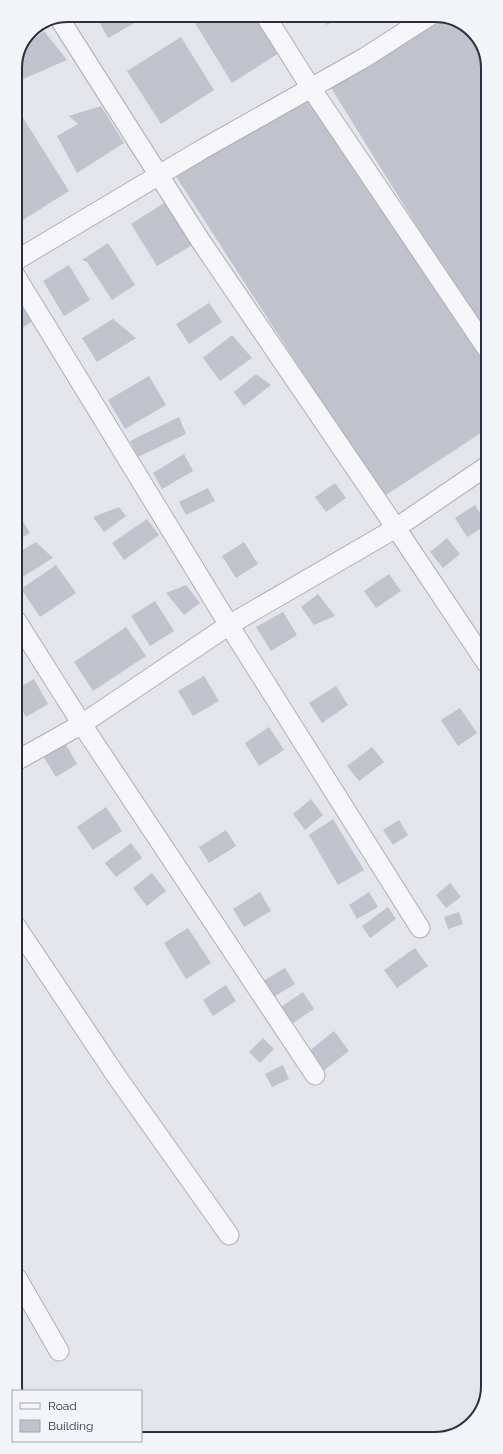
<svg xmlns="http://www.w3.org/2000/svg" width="503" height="1454" font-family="Raleway,sans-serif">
	<rect width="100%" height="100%" fill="#e4e5ea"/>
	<g fill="#c1c3cc">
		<path d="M97 15H144L145 17 108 38 96 16Z"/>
		<path d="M190 15H256L279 53 232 83Z"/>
		<path d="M321 15H342L327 25Z"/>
		<path d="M439 15 470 28 486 54 487 339 328 83Z"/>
		<path d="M44 31 67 60 23 79 16 62 23 47Z"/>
		<path d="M181 37 214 90 161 124 127 71Z"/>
		<path d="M309 94 487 366V429L383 497 175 175Z"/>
		<path d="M15 105 69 191 15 225Z"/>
		<path d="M101 106 124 143 77 173 57 136 78 124 69 116Z"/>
		<path d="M167 201 194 244 157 266 131 224Z"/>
		<path d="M108 243 135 285 112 300 87 262 82 260Z"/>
		<path d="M69 265 90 300 64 316 43 281Z"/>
		<path d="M19 300 34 320 15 333V302Z"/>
		<path d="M209 303 222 322 189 344 176 324Z"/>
		<path d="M113 319 136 338 97 362 82 338Z"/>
		<path d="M232 335 252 358 220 381 203 358Z"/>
		<path d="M256 374 271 385 244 406 234 392Z"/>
		<path d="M149 376 166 405 125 429 108 400Z"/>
		<path d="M179 417 186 434 138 457 130 441Z"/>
		<path d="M184 454 193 471 162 489 153 473Z"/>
		<path d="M335 483 346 498 326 512 315 497Z"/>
		<path d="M208 488 215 501 186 515 179 502Z"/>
		<path d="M475 505 487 525 467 537 455 518Z"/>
		<path d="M119 507 126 516 104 532 93 517Z"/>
		<path d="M16 510 30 533 16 541Z"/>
		<path d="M147 519 159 535 124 560 112 543Z"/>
		<path d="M447 538 460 554 443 568 430 552Z"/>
		<path d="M36 542 53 558 21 578 16 569V554Z"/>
		<path d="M244 542 258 564 236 578 222 556Z"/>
		<path d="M56 565 76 593 40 617 21 589Z"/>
		<path d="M389 574 401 591 376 608 364 591Z"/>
		<path d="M186 585 200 603 184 615 166 593Z"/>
		<path d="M318 594 335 616 314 625 301 607Z"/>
		<path d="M155 601 174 631 150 646 131 616Z"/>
		<path d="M283 612 297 635 271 651 256 627Z"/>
		<path d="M487 625V637L481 629Z"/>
		<path d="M126 627 146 656 93 691 74 662Z"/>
		<path d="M204 676 219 701 193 716 178 691Z"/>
		<path d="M34 679 48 704 26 717 16 699V689Z"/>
		<path d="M336 686 348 705 322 723 309 703Z"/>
		<path d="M460 708 477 733 458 746 441 720Z"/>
		<path d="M269 727 284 750 259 766 245 743Z"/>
		<path d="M64 741 77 764 56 777 42 754Z"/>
		<path d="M372 747 384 762 359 781 347 766Z"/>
		<path d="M311 799 323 815 305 830 293 814Z"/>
		<path d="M106 807 122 831 93 850 77 827Z"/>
		<path d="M333 819 364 870 338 885 309 835Z"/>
		<path d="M399 820 408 835 393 845 383 830Z"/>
		<path d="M226 830 236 846 209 863 199 847Z"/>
		<path d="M131 843 142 858 116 877 105 863Z"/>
		<path d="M152 873 166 891 147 906 133 888Z"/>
		<path d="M450 883 461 897 446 908 436 895Z"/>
		<path d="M260 892 271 911 244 927 233 909Z"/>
		<path d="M369 892 378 907 357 919 349 905Z"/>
		<path d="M388 907 396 919 370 938 362 926Z"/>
		<path d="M459 912 463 924 448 929 444 917Z"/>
		<path d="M188 928 211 963 186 979 164 943Z"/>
		<path d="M415 948 428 966 397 988 384 970Z"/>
		<path d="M285 968 295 984 270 999 260 983Z"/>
		<path d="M226 985 236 1001 213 1016 203 1000Z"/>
		<path d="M303 992 314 1009 287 1027 275 1011Z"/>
		<path d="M334 1031 349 1051 318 1075 303 1056Z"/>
		<path d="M263 1038 274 1049 260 1063 249 1052Z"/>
		<path d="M283 1065 289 1079 272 1087 265 1074Z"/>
	</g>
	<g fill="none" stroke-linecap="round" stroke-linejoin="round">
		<defs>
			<g id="street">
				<path d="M265 15 311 88 487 349"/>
				<path d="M59 18 200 240 396 528 487 664"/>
				<path d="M15 261 201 150 364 58 431 15"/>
				<path d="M15 275 229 625 420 928"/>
				<path d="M16 620 85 729 315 1075"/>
				<path d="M16 761 82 724 229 625 396 528 487 466"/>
				<path d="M16 926 117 1077 229 1235"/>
				<path d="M17 1278 59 1351"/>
			</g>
		</defs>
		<use href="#street" stroke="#adaeb7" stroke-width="21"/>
		<use href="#street" stroke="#f6f6f9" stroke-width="19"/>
	</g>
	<path d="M0 0H503V1454H0ZM68 22H435A46 46 0 0 1 481 68V1386A46 46 0 0 1 435 1432H68A46 46 0 0 1 22 1386V68A46 46 0 0 1 68 22Z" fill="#f3f4f8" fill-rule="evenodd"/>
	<path fill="none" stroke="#2d2f41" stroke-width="2" d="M68 22H435A46 46 0 0 1 481 68V1386A46 46 0 0 1 435 1432H68A46 46 0 0 1 22 1386V68A46 46 0 0 1 68 22Z"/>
	<rect x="12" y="1390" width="130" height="52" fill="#f3f4f8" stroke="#a4a5af"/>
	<rect x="20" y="1403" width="20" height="6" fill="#f6f6f9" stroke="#a4a5af"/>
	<text x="48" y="1410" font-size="12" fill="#2d2f41">Road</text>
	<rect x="20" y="1420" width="20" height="12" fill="#c1c3cc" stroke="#a4a5af"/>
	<text x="48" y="1430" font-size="12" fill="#2d2f41">Building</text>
</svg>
